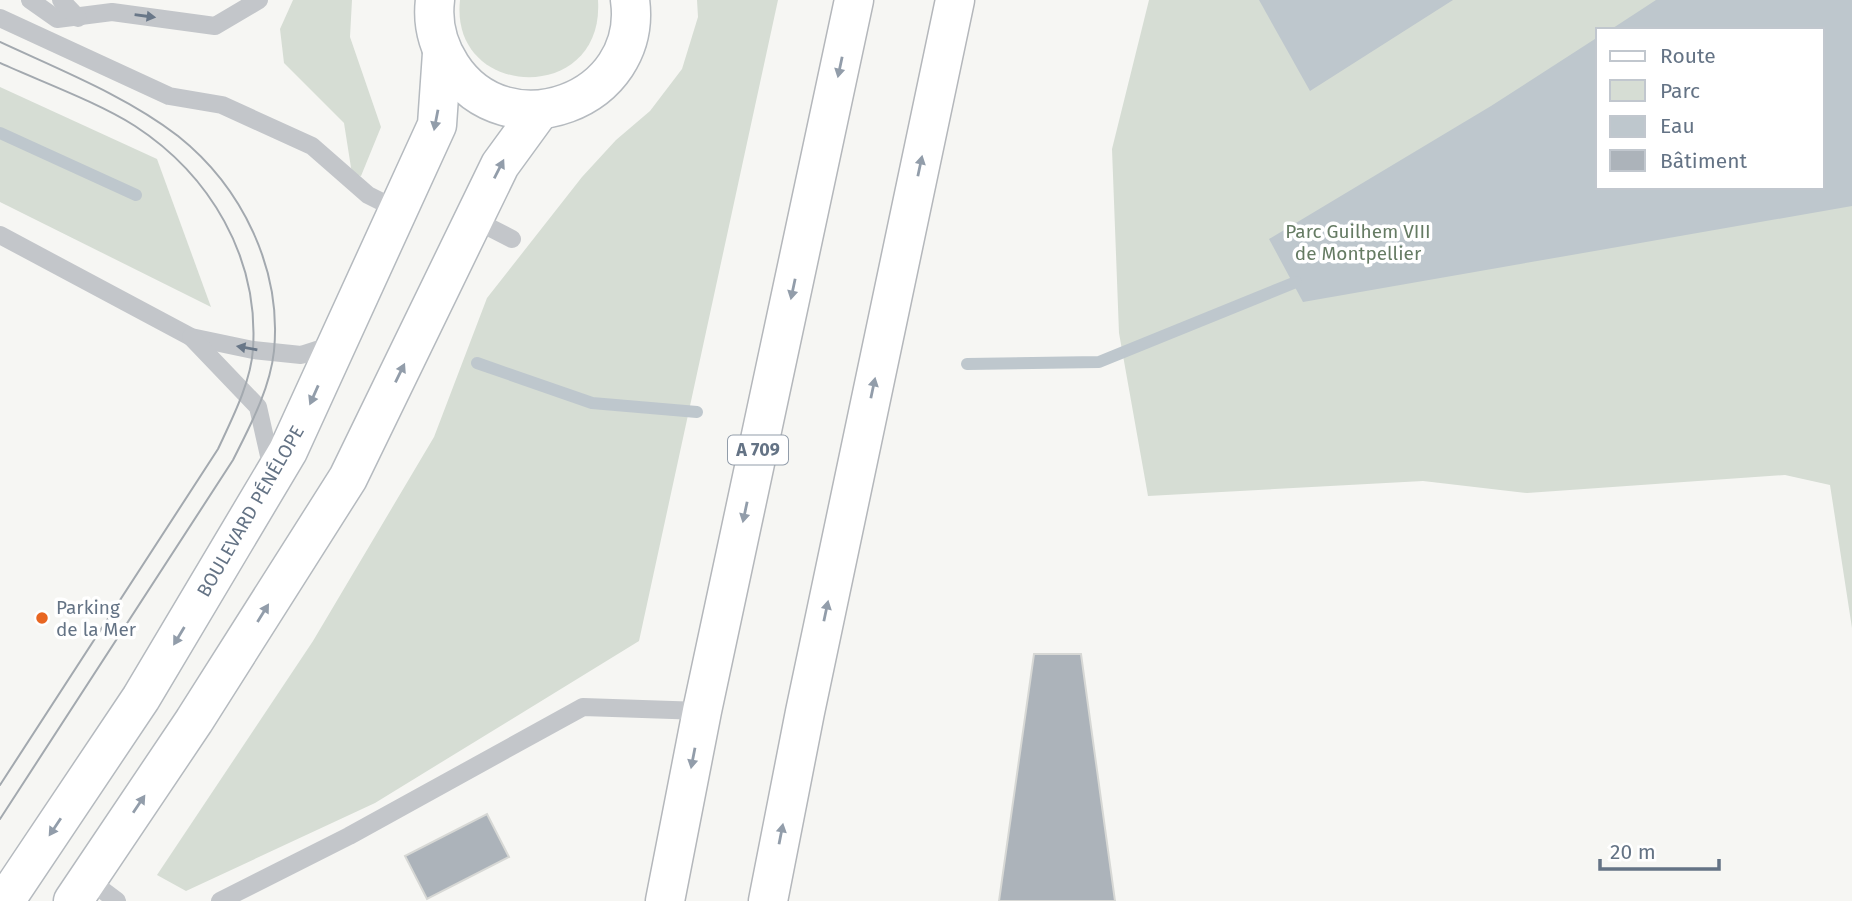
<svg xmlns="http://www.w3.org/2000/svg" width="1852" height="901" font-family="'Fira Sans',sans-serif">
	<rect width="100%" height="100%" fill="#f6f6f3"/>
	<g fill="#d6ddd4" fill-rule="evenodd">
		<path d="M293 0H352L350 37 381 127 361 176 352 174 344 123 284 63 280 29Z"/>
		<path d="M460 0H598C605 106 449 100 460 0Z"/>
		<path d="M697 0H778L639 641 375 803 186 891 157 875 313 641 434 437 487 298 582 177 616 140 650 111 682 69 698 17Z"/>
		<path d="M1149 0H1852V628L1830 485 1785 475 1527 493 1423 481 1148 496 1119 333 1112 149ZM1598 30H1822V187H1598Z"/>
		<path d="M0 87 157 159 211 307 0 202Z"/>
	</g>
	<g fill="#bec7cd">
		<path d="M1259 0H1453L1310 91Z"/>
		<path d="M1656 0H1852V206L1303 302 1269 239 1491 106 1598 37V187H1822V30H1610Z"/>
	</g>
	<g fill="none" stroke-linecap="round" stroke-linejoin="round">
		<g stroke="#bec7cd" stroke-width="12">
			<path d="M0 133 136 195"/>
			<path d="M477 363 592 403 697 412"/>
			<path d="M967 364 1099 362 1296 282"/>
		</g>
	</g>
	<g fill="#acb3ba" stroke="#d7d8d5" stroke-width="2">
		<path d="M1034 654H1081L1115 901H999Z"/>
		<path d="M487 814 509 857 427 899 405 856Z"/>
	</g>
	<g fill="none" stroke-linecap="round" stroke-linejoin="round">
		<defs>
			<g id="secondary">
				<path d="M435 0C432 24 438 46 451 66 507 152 644 101 630 0"/>
				<path d="M5 901 141 698 288 451 437 125 442 53"/>
				<path d="M73 901 194 721 348 478 500 165 540 110"/>
			</g>
			<g id="highway">
				<path d="M665 901 702 711 854 0"/>
				<path d="M768 901 805 712 955 0"/>
			</g>
		</defs>
		<use href="#secondary" stroke="#b5babf" stroke-width="41"/>
		<use href="#highway" stroke="#b4b7bb" stroke-width="41"/>
		<g stroke="#c3c6ca" stroke-width="18">
			<path d="M30 0 57 19 112 12 215 26 259 0"/>
			<path d="M61 0 78 18"/>
			<path d="M0 18 169 96 222 105 312 146 368 195 384 203 401 206"/>
			<path d="M475 220 512 239"/>
			<path d="M0 235 191 337 253 350 301 355 335 344"/>
			<path d="M191 337 258 407 272 469"/>
			<path d="M89 880 117 901"/>
			<path d="M220 901 349 836 583 707 702 711"/>
		</g>
		<use href="#secondary" stroke="#fff" stroke-width="38"/>
		<use href="#highway" stroke="#fff" stroke-width="38"/>
		<g stroke="#a3a9af" stroke-width="2">
			<path d="M0 42C60 70 126 96 178 136 242 187 282 269 274 351 270 389 250 426 233 460L0 819"/>
			<path d="M0 63C42 82 97 102 135 126 210 175 259 257 253 349 251 382 232 419 218 449L0 785"/>
		</g>
	</g>
	<defs><path id="oneway-solid" d="M-6-.8H1V-3.2L6.5 0L1 3.2V.8H-6Z" transform="scale(1.75)"/></defs>
	<g fill="#697788">
		<use href="#oneway-solid" transform="translate(145 16) rotate(8)"/>
		<use href="#oneway-solid" transform="translate(247 348) rotate(-170)"/>
	</g>
	<g fill="#929daa">
		<use href="#oneway-solid" transform="translate(840 67) rotate(102)"/>
		<use href="#oneway-solid" transform="translate(436 120) rotate(101)"/>
		<use href="#oneway-solid" transform="translate(920 166) rotate(-78)"/>
		<use href="#oneway-solid" transform="translate(499 169) rotate(-63)"/>
		<use href="#oneway-solid" transform="translate(793 289) rotate(102)"/>
		<use href="#oneway-solid" transform="translate(400 373) rotate(-64)"/>
		<use href="#oneway-solid" transform="translate(873 388) rotate(-78)"/>
		<use href="#oneway-solid" transform="translate(314 395) rotate(114)"/>
		<use href="#oneway-solid" transform="translate(745 512) rotate(102)"/>
		<use href="#oneway-solid" transform="translate(826 611) rotate(-78)"/>
		<use href="#oneway-solid" transform="translate(263 613) rotate(-58)"/>
		<use href="#oneway-solid" transform="translate(179 636) rotate(121)"/>
		<use href="#oneway-solid" transform="translate(693 758) rotate(101)"/>
		<use href="#oneway-solid" transform="translate(139 804) rotate(-56)"/>
		<use href="#oneway-solid" transform="translate(55 827) rotate(124)"/>
		<use href="#oneway-solid" transform="translate(781 834) rotate(-79)"/>
	</g>
	<circle fill="#e86621" stroke="#fff" stroke-width="2.5" cx="42" cy="618" r="7"/>
	<g text-anchor="middle" stroke-width="7" stroke-linejoin="round" paint-order="stroke">
		<rect fill="#fff" stroke="#929daa" stroke-width="2" x="728" y="435.5" width="60" height="29" rx="5"/>
		<g font-size="18" font-weight="bold" fill="#647385">
			<text x="758" y="456">A 709</text>
		</g>
		<g font-size="19" fill="#657b63" stroke="#fff">
			<text x="1358" y="238">Parc Guilhem VIII<tspan x="1358" dy="22">de Montpellier</tspan></text>
		</g>
		<g font-size="19" fill="#647385" stroke="#fff">
			<text transform="translate(250 511) rotate(-60)" y="7">BOULEVARD PÉNÉLOPE</text>
		</g>
		<g font-size="19" fill="#647385" stroke="#fff" text-anchor="start">
			<text x="56" y="614">Parking<tspan x="56" dy="22">de la Mer</tspan></text>
		</g>
	</g>
	<rect x="1596" y="28" width="228" height="161" fill="#ffffff" stroke="#c1c7ce" stroke-width="2"/>
	<rect x="1610" y="51" width="35" height="10" fill="#ffffff" stroke="#c1c7ce" stroke-width="2"/>
	<text x="1660" y="63" font-size="21" fill="#647385">Route</text>
	<rect x="1610" y="80" width="35" height="21" fill="#d6ddd4" stroke="#c1c7ce" stroke-width="2"/>
	<text x="1660" y="98" font-size="21" fill="#647385">Parc</text>
	<rect x="1610" y="116" width="35" height="21" fill="#bec7cd" stroke="#c1c7ce" stroke-width="2"/>
	<text x="1660" y="133" font-size="21" fill="#647385">Eau</text>
	<rect x="1610" y="150" width="35" height="21" fill="#acb3ba" stroke="#c1c7ce" stroke-width="2"/>
	<text x="1660" y="168" font-size="21" fill="#647385">Bâtiment</text>
	<path d="M1600 859v10h119v-10" fill="none" stroke="#647385" stroke-width="3.5"/>
	<text x="1610" y="859" font-size="21" fill="#647385" stroke="#ffffff" stroke-width="5" paint-order="stroke">20 m</text>
</svg>
